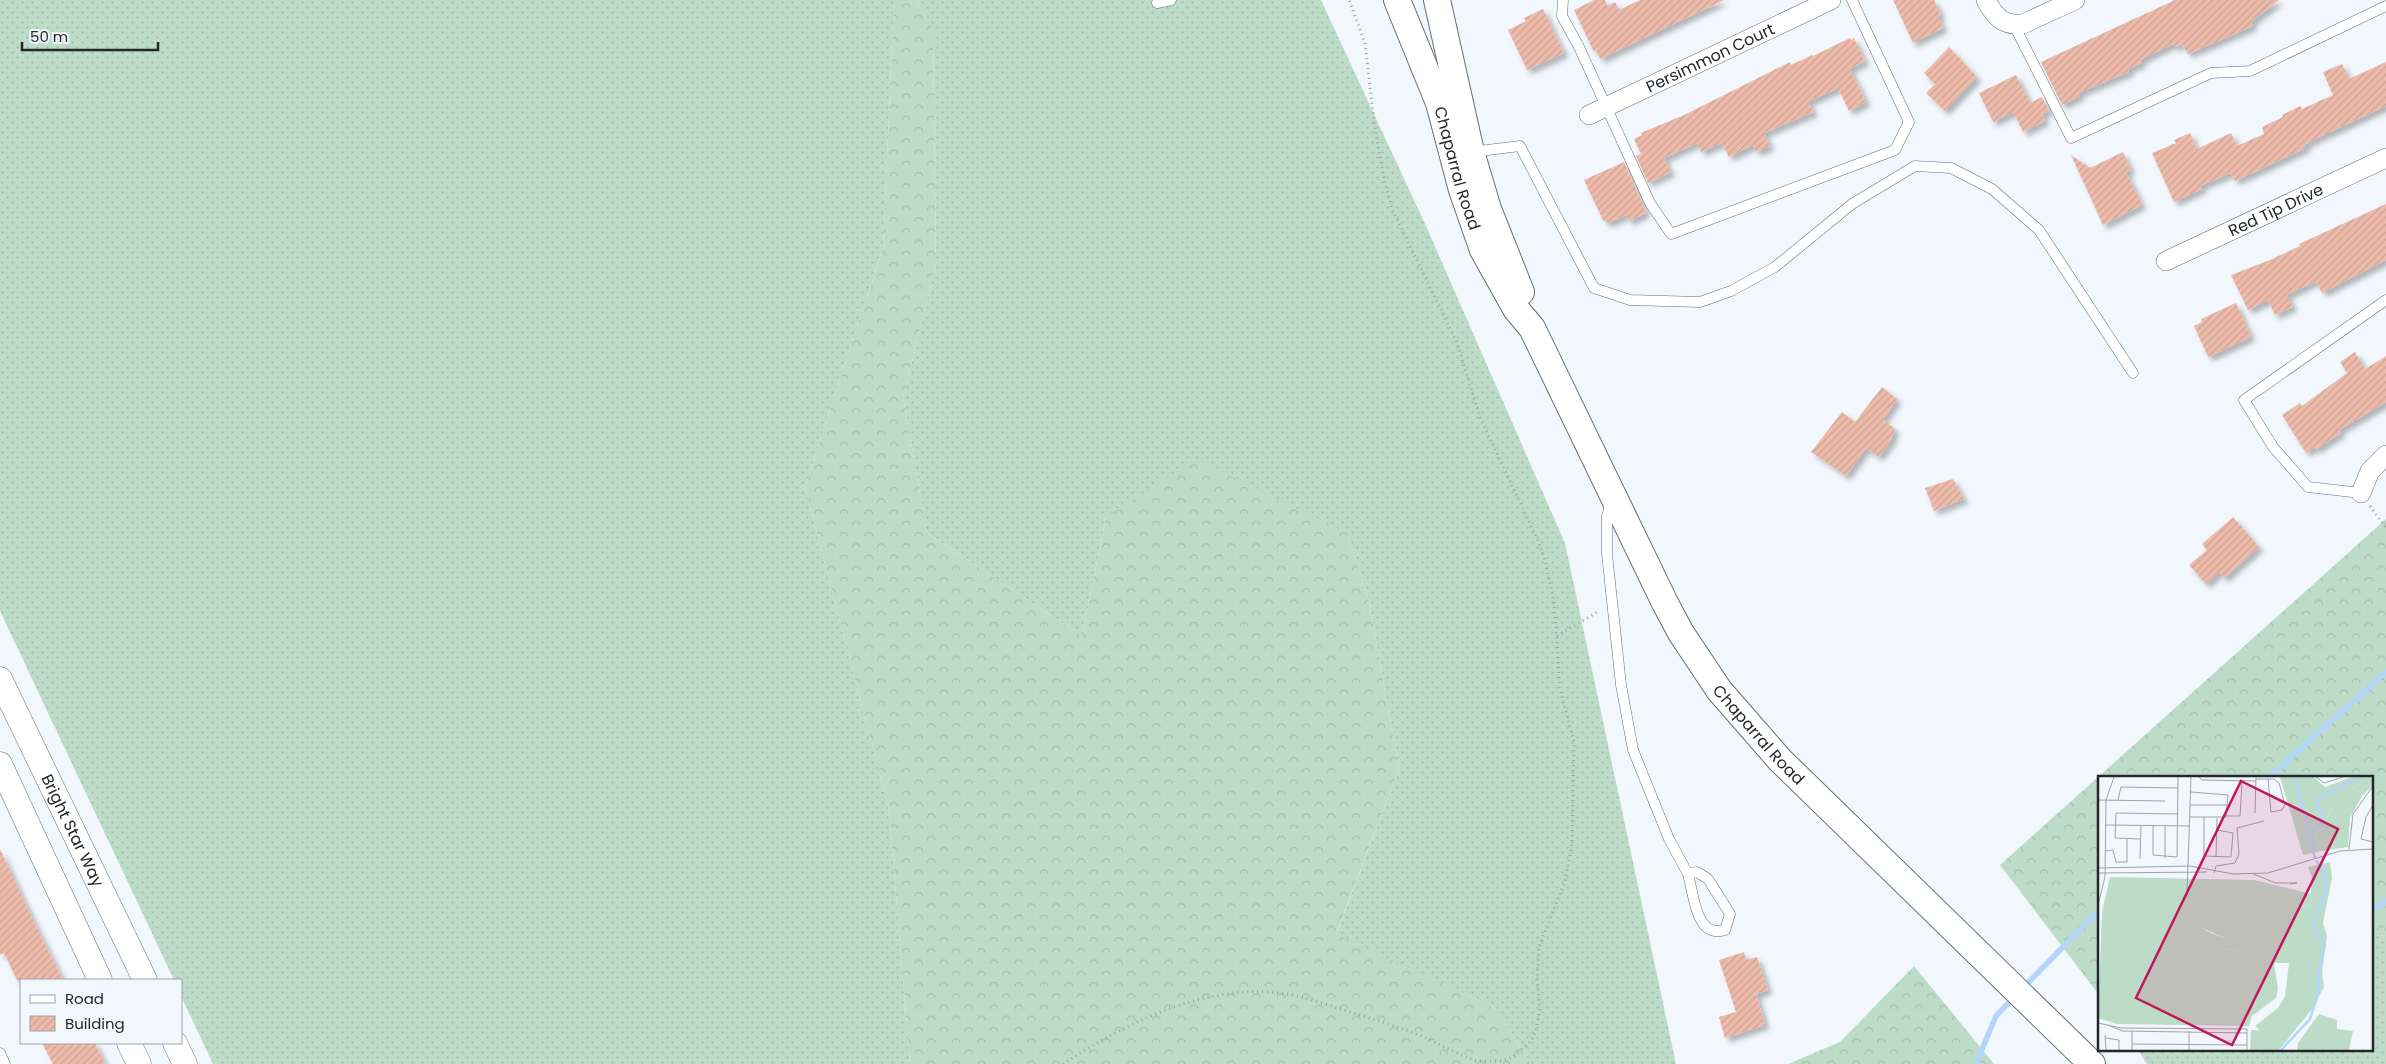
<svg xmlns="http://www.w3.org/2000/svg" width="2386" height="1064" font-family="Poppins,sans-serif">
	<defs>
		<pattern id="grass-dots" width="8" height="8" patternUnits="userSpaceOnUse" patternTransform="scale(1.25)"><rect width="8" height="8" fill="#bddcc8"/><path d="M2 2h.1M6 6h.1" fill="none" stroke="#a2bdac" stroke-width="1.8" stroke-linecap="round"/></pattern>
		<pattern id="forest-crowns" width="20" height="18" patternUnits="userSpaceOnUse" patternTransform="scale(1.25)"><rect width="20" height="18" fill="#bddcc8"/><path d="M2 6a3 3 0 1 1 6 0M12 15a3 3 0 1 1 6 0" fill="none" stroke="#a2bdac"/></pattern>
		<pattern id="building-hatch" width="6" height="6" patternUnits="userSpaceOnUse" patternTransform="scale(1.25)"><rect width="6" height="6" fill="#eebbab"/><path d="M-1 1l2-2M0 6l6-6M5 7l2-2" fill="none" stroke="#cca193"/></pattern>
		<filter id="shadow"><feDropShadow dx="4.5" dy="4.5" stdDeviation="2.5" flood-color="#0004"/></filter>
	</defs>
	<rect width="100%" height="100%" fill="#f1f7fd"/>
	<g fill="url(#grass-dots)">
		<path d="M0 0H894L883 248 805 487 889 810 910 1064H213L181 996V980H174L0 611Z"/>
		<path d="M916 0H1321L1426 226 1565 543 1676 1064H1531L1495 1008 1336 935 1399 769 1368 597 1347 533 1106 517 1082 636 927 533 903 397 936 265 933 28Z"/>
		<path d="M2386 935V1064H2147L2138 1050H2372V936Z"/>
	</g>
	<g fill="url(#forest-crowns)">
		<path d="M894 0H916L933 28 936 265 903 397 927 533 1082 636 1106 517 1196 459 1347 533 1368 597 1399 769 1336 934 1495 1008 1531 1064H910L889 810 805 487 883 248Z"/>
		<path d="M2386 519V935L2372 936V778H2100V996L2000 865Z"/>
		<path d="M1914 966 1994 1064H1788L1840 1042Z"/>
	</g>
	<g fill="none" stroke-linecap="round" stroke-linejoin="round">
		<g stroke="#b4d5fa" stroke-width="5.5">
			<path d="M2268 778 2386 672"/>
			<path d="M2372 905 2378 907 2386 901"/>
			<path d="M2023 988 2100 909"/>
			<path d="M1976 1064 1996 1016 2015 996"/>
		</g>
	</g>
	<g fill="url(#building-hatch)" filter="url(#shadow)">
		<path d="M1594 0H1605L1607 6 1615 2 1619 10 1640 0H1724L1600 59 1596 50 1594 52 1574 10Z"/>
		<path d="M1893 0H1934L1941 15 1938 16 1943 28 1913 43Z"/>
		<path d="M2175 0H2279L2251 22 2253 26 2188 54 2182 44 2175 47 2173 44 2140 60 2142 63 2128 69 2129 72 2078 93 2080 96 2062 105 2041 62Z"/>
		<path d="M1543 9 1564 53 1527 70 1508 30 1526 21 1524 18Z"/>
		<path d="M1850 38 1851 40 1854 38 1865 61 1850 69 1866 102 1849 111 1838 88 1808 102 1814 112 1764 133 1770 146 1756 152 1753 145 1729 157 1722 143 1701 152 1697 143 1664 158 1671 172 1648 183 1636 156 1641 154 1634 139 1642 135 1641 133 1684 115 1790 62 1791 65 1812 55 1813 56Z"/>
		<path d="M1949 47 1977 77 1945 111 1926 93 1935 84 1924 73Z"/>
		<path d="M2386 62V106L2315 139 2304 145 2306 148 2235 181 2231 173 2200 186 2202 189 2174 202 2152 153 2176 143 2174 140 2190 133 2197 149 2231 133 2237 146 2264 134 2262 127 2283 117 2282 115 2300 106 2302 109 2333 95 2323 72 2342 64 2349 79Z"/>
		<path d="M2016 75 2030 103 2042 97 2049 111 2042 114 2045 121 2023 132 2013 112 1993 122 1979 93Z"/>
		<path d="M2123 152 2131 170 2126 172 2142 205 2103 225 2071 155 2090 168Z"/>
		<path d="M1624 162 1646 213 1629 221 1626 215 1608 223 1603 220 1584 180Z"/>
		<path d="M2386 204V260L2322 293 2316 281 2287 295 2293 307 2275 315 2268 300 2248 310 2231 275 2270 260 2300 246 2299 244Z"/>
		<path d="M2236 303 2251 337 2208 357 2194 326 2202 322 2201 319Z"/>
		<path d="M2355 352 2365 369 2386 356V402L2339 430 2341 433 2316 449 2314 447 2306 453 2282 415 2300 403 2302 406 2347 373 2340 362Z"/>
		<path d="M1882 387 1897 399 1883 420 1895 429 1891 440 1879 457 1866 448 1846 476 1811 452 1842 412 1855 422Z"/>
		<path d="M1953 479 1964 499 1934 511 1925 488Z"/>
		<path d="M2233 517 2259 547 2224 578 2219 572 2206 584 2189 565 2207 550 2202 544Z"/>
		<path d="M0 849 32 918 63 980H17L4 953 0 955Z"/>
		<path d="M1744 952 1746 960 1757 957 1768 990 1756 994 1765 1025 1725 1038 1719 1017 1736 1012 1719 960Z"/>
		<path d="M42 1043H95L105 1064H53Z"/>
	</g>
	<g fill="none" stroke-linecap="round" stroke-linejoin="round">
		<defs>
			<g id="service">
				<path d="M1563 0 1562 16 1579 47 1650 203 1671 234 1895 150 1909 122 1852 0"/>
				<path d="M1157 3 1171 0"/>
				<path d="M2014 25 2071 138 2211 73 2250 71 2386 6"/>
				<path d="M1471 152 1520 146 1594 288 1630 300 1700 302 1731 291 1775 267 1852 204 1915 166 1951 168 1992 189 2039 230 2133 373"/>
				<path d="M2361 493 2308 487 2273 447 2244 400 2386 300"/>
				<path d="M1611 503 1607 516V554L1621 685 1633 750 1669 839 1688 874 1697 872 1708 879 1730 914 1725 930C1696 939 1694 896 1688 874"/>
				<path d="M0 1053 5 1064"/>
			</g>
			<g id="minor">
				<path d="M1986 0C1995 17 2003 26 2023 24L2075 0"/>
				<path id="s1" d="M1589 115 1831 0"/>
				<path id="s2" d="M2166 261 2386 158"/>
				<path d="M2361 493 2370 471 2386 455"/>
			</g>
			<g id="tertiary">
				<path id="s3" d="M0 679 145 980"/>
				<path d="M0 764 100 980"/>
				<path d="M129 1043 139 1064"/>
				<path d="M175 1043 185 1064"/>
			</g>
			<g id="secondary">
				<path id="s4" d="M1397 0 1439 103 1462 190 1483 250 1516 309 1532 328 1665 603 1681 633 1719 690 1780 760 2092 1064"/>
				<path d="M1437 0 1471 152 1488 209 1521 292"/>
			</g>
		</defs>
		<use href="#service" stroke="#676d72" stroke-width="11"/>
		<use href="#minor" stroke="#676d72" stroke-width="20"/>
		<use href="#tertiary" stroke="#676d72" stroke-width="25"/>
		<use href="#secondary" stroke="#676d72" stroke-width="28"/>
		<g stroke="#9ba0a4" stroke-width="3" stroke-dasharray="1 4" stroke-linecap="butt">
			<path d="M2370 506 2386 528"/>
			<path d="M1557 636 1599 611"/>
			<path d="M1063 1064C1124 1024 1203 984 1279 993 1300 995 1321 1003 1341 1009 1369 1018 1397 1026 1424 1037 1441 1045 1458 1054 1476 1061H1502L1513 1057 1532 1040 1536 1030 1540 1009 1537 980 1539 947 1565 882 1572 844 1574 742 1560 689 1554 602 1545 560 1538 541 1480 417 1457 343 1392 209 1385 183 1375 129 1365 43 1349 0"/>
		</g>
		<use href="#service" stroke="#fff" stroke-width="10"/>
		<use href="#minor" stroke="#fff" stroke-width="19"/>
		<use href="#tertiary" stroke="#fff" stroke-width="24"/>
		<use href="#secondary" stroke="#fff" stroke-width="26"/>
	</g>
	<g text-anchor="middle" stroke-width="4" stroke-linejoin="round" paint-order="stroke">
		<g font-size="16" fill="#242729" stroke="#f1f7fd">
			<text dy="6" stroke="none"><textPath href="#s1" startOffset="134">Persimmon Court</textPath></text>
			<text dy="6" stroke="none"><textPath href="#s4" startOffset="179">Chaparral Road</textPath></text>
			<text dy="6" stroke="none"><textPath href="#s2" startOffset="121">Red Tip Drive</textPath></text>
			<text dy="6" stroke="none"><textPath href="#s4" startOffset="825">Chaparral Road</textPath></text>
			<text dy="6" stroke="none"><textPath href="#s3" startOffset="168">Bright Star Way</textPath></text>
		</g>
	</g>
	<g transform="translate(2098 776)">
		<rect width="275" height="275" fill="#f1f7fd"/>
		<path d="M270 1H275V9L264 20 252 42 250 71 223 75 218 55 226 52 235 29ZM12 101 156 104 213 118 212 129 195 131 182 142 143 152 127 162 75 139 99 153 117 171 151 177 176 187 180 213 178 222 154 240 151 250 19 248 0 242 4 136ZM221 238 239 244V253L255 255 251 274H199L200 267Z" fill="#bddcc8"/>
		<path d="M182 1H216L227 11 254 1H270L235 29 226 52 218 55 223 75 205 79ZM232 86 234 102 225 147 229 160 224 196 226 211 214 233 181 274H152L153 254H162L157 250 180 232 187 220 191 187H176L151 177 117 171 99 153 74 139H81L114 158 127 162 143 152 134 145 132 134 146 123 169 129 182 142 195 131 212 129 214 101 210 91Z" fill="#bddcc8"/>
		<path fill="none" stroke="#b4d5fa" stroke-width="2.5" d="M197 1 217 82M212 58 225 46 219 24 261 1M183 274 212 243 221 215 220 197 227 169 216 153 218 138 228 115 226 95 218 85"/>
		<path fill="none" stroke="#9fa4a8" stroke-width="1" d="M101 1 104 4 158 5M218 1 226 7 245 1M158 3H176L181 7 187 29 184 34 173 36 170 3M0 24 67 25M20 24 23 11 80 12M93 29H129M275 29 268 41 263 63 275 66M157 37 158 1M129 40H142L144 5M92 41H128L130 19 93 16M106 41V80L133 81 135 57 119 54M7 49 92 50M55 50V79L79 81 80 1M42 63 17 62 18 37 80 38M251 73 255 38 275 10M7 75 15 74 18 86H29V62M118 81 119 42M67 82V50M42 83 43 50M0 92 92 90 135 98 170 97 242 75 275 73M0 97 109 96M116 97 118 90 137 87 141 78 139 52 166 45M155 98 178 107H199L192 108M89 117 93 1M0 129 7 101 8 24 16 1M0 247 23 252 149 253V257M10 249 24 255 149 257M91 255V274M7 259 8 274M8 262 21 264V274M34 268 149 269M34 274V255M149 274V257"/>
		<path fill="#c2185b" fill-opacity="0.15" stroke="#c2185b" stroke-width="2.5" d="M143 5 240 53 134 269 38 222Z"/>
		<rect width="275" height="275" fill="none" stroke="#242729" stroke-width="2.5"/>
	</g>
	<rect x="20" y="979" width="162" height="65" fill="#f1f7fd" stroke="#9fa4a8"/>
	<rect x="30" y="995" width="25" height="8" fill="#ffffff" stroke="#9fa4a8"/>
	<text x="65" y="1004" font-size="15" fill="#242729">Road</text>
	<rect x="30" y="1016" width="25" height="15" fill="url(#building-hatch)" stroke="#9fa4a8"/>
	<text x="65" y="1029" font-size="15" fill="#242729">Building</text>
	<path d="M22 42v8h136v-8" fill="none" stroke="#242729" stroke-width="2.5"/>
	<text x="30" y="42" font-size="15" fill="#242729" stroke="#f1f7fd" stroke-width="4" paint-order="stroke">50 m</text>
</svg>
